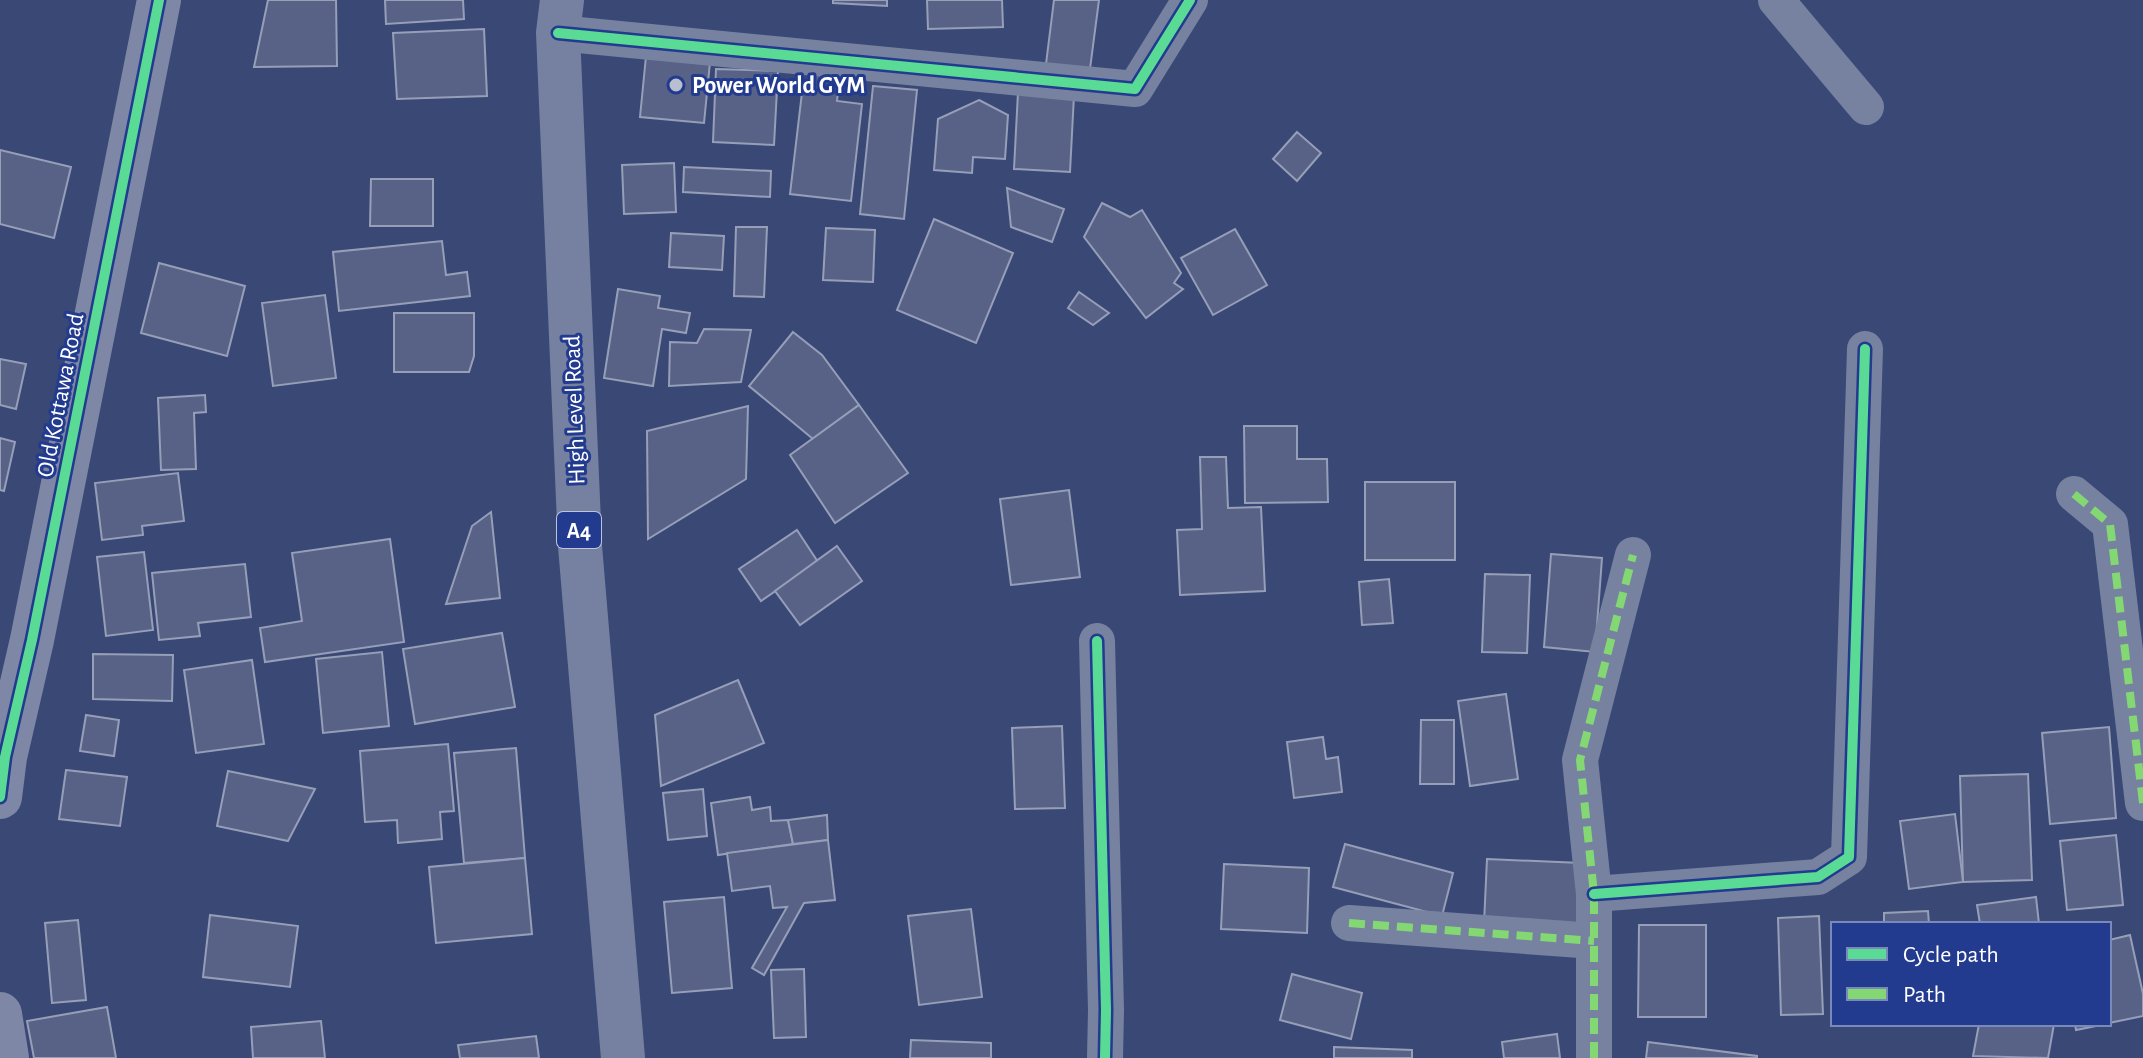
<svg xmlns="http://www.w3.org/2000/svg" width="2143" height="1058" font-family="'Alegreya Sans',sans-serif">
	<rect width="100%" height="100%" fill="#3a4876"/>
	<g fill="#576286" stroke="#969eb8" stroke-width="2">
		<path d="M268 0H336L337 66 254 67Z"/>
		<path d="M385 0H463L464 19 386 24Z"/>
		<path d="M833 0H887V6L833 3Z"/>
		<path d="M927 0H1002L1003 27 928 29Z"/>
		<path d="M1054 0H1099L1090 69 1046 64Z"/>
		<path d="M484 29 487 96 397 99 393 33Z"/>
		<path d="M647 46 711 52 704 123 640 117Z"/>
		<path d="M716 69 778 71 774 145 713 142Z"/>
		<path d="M815 72 840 75 837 101 862 104 851 201 790 194 803 84Z"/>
		<path d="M873 86 917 90 904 219 860 214Z"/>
		<path d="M1018 92 1074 95 1070 172 1014 169Z"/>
		<path d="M979 100 1008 115 1005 159 973 157 972 173 934 170 938 119Z"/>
		<path d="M1297 132 1321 153 1297 181 1273 159Z"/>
		<path d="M0 150 71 167 54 238 0 224Z"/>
		<path d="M674 163 676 212 624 214 622 165Z"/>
		<path d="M684 167 771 171 770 197 683 192Z"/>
		<path d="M371 179H433V226H370Z"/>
		<path d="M1007 188 1064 209 1052 242 1011 227Z"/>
		<path d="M1102 203 1130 217 1142 210 1181 273 1174 283 1183 289 1146 318 1084 237Z"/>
		<path d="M934 219 1013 253 976 343 897 310Z"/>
		<path d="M736 227H767L764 297 734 296Z"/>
		<path d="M826 228 875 230 873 282 823 280Z"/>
		<path d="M1235 229 1267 285 1213 315 1181 258Z"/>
		<path d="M671 233 724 236 722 270 669 267Z"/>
		<path d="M442 241 446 275 467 272 470 296 339 311 333 252Z"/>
		<path d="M159 263 245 286 227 356 141 333Z"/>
		<path d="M618 289 660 296 658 308 690 313 686 333 662 329 653 386 604 378Z"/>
		<path d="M1079 292 1109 313 1093 325 1068 308Z"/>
		<path d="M325 295 336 378 273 386 262 303Z"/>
		<path d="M394 313H474V356L469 372H394Z"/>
		<path d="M704 329 751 330 741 382 669 386 670 342 697 343Z"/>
		<path d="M793 332 822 355 859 405 813 439 749 386Z"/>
		<path d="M0 359 26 364 16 409 0 405Z"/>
		<path d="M205 395 206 412 194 413 196 469 161 470 158 398Z"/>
		<path d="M859 405 908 473 835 523 790 455Z"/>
		<path d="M748 406 746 479 648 539 647 431Z"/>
		<path d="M1244 426H1297V459H1327L1328 502 1245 503Z"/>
		<path d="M0 438 15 442 4 491 0 490Z"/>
		<path d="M1200 457H1226L1228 508 1261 507 1265 591 1180 595 1177 530 1202 529Z"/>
		<path d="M178 473 184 521 142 526 143 535 102 540 95 483Z"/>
		<rect x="1365" y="482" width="90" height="78"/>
		<path d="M1069 490 1080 577 1011 585 1000 499Z"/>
		<path d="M491 512 500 598 446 604 472 526Z"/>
		<path d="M797 530 818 562 761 601 739 569Z"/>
		<path d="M390 539 404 642 265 662 260 628 302 621 292 553Z"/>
		<path d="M837 546 862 581 800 625 775 591Z"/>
		<path d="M144 552 153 630 106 636 97 557Z"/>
		<path d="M1551 554 1602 558 1595 652 1544 647Z"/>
		<path d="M245 564 251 617 198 623 200 636 159 640 152 573Z"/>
		<path d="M1485 574 1530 575 1527 653 1482 652Z"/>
		<path d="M1389 579 1393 623 1362 625 1359 582Z"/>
		<path d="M502 633 515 707 415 724 403 649Z"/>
		<path d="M382 652 389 726 323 733 316 659Z"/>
		<path d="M93 654 173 655 172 701 93 699Z"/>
		<path d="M252 660 264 744 196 753 184 670Z"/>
		<path d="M738 680 764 743 661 786 655 715Z"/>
		<path d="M1506 694 1518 779 1470 786 1458 701Z"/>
		<path d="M86 715 119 720 114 756 80 751Z"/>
		<path d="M1421 720H1454V784H1420Z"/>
		<path d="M1062 726 1065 808 1015 809 1012 728Z"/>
		<path d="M2109 727 2116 818 2050 824 2042 733Z"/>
		<path d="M1323 737 1326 759 1338 757 1342 792 1294 798 1287 742Z"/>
		<path d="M448 744 454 811 440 812 442 839 398 843 397 820 365 822 360 751Z"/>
		<path d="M516 748 525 858 464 863 454 753Z"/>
		<path d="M66 770 127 777 120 826 59 819Z"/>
		<path d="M228 771 315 789 288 841 217 826Z"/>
		<path d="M2028 774 2032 880 1963 882 1960 776Z"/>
		<path d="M703 789 707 836 668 840 663 793Z"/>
		<path d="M750 797 752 810 770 807 771 821 788 820 793 844 718 855 711 803Z"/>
		<path d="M1955 814 1963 882 1909 889 1900 821Z"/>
		<path d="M827 815 828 840 793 844 788 820Z"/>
		<path d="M2116 835 2123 905 2067 910 2060 841Z"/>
		<path d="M828 840 835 900 804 903 764 975 752 968 787 907 773 908 770 886 732 891 727 853Z"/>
		<path d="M1345 844 1453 873 1442 916 1333 887Z"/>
		<path d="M525 858 532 934 436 943 429 867Z"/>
		<path d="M1487 859 1581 863 1578 927 1484 923Z"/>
		<path d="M1224 864 1309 868 1307 933 1221 929Z"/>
		<path d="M724 897 732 988 672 993 664 902Z"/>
		<path d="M2036 897 2039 924H1980L1977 905Z"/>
		<path d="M971 909 982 997 919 1005 908 916Z"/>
		<path d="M1928 911 1929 924H1884V913Z"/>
		<path d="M210 915 298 926 290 987 203 977Z"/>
		<path d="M1819 916 1823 1014 1781 1015 1778 918Z"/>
		<path d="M78 920 86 1000 52 1003 45 923Z"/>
		<path d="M1639 925H1706V1017H1638Z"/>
		<path d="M2130 935 2143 994V1016L2109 1023V940Z"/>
		<path d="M804 969 806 1037 774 1038 771 970Z"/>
		<path d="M1292 974 1362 993 1351 1039 1280 1020Z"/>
		<path d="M107 1007 116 1058H34L27 1021Z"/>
		<path d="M321 1021 325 1058H253L251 1027Z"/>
		<path d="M1979 1024H2054L2048 1058 1973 1056Z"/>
		<path d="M2075 1024H2106L2076 1030Z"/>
		<path d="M1557 1034 1560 1058H1504L1502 1042Z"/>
		<path d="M536 1036 539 1058H460L458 1045Z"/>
		<path d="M911 1040 991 1043V1058H910Z"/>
		<path d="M1648 1042 1757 1056V1058H1646Z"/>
		<path d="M1334 1047 1412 1050V1058H1334Z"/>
	</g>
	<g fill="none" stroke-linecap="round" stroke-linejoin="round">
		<g stroke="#7782a1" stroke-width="36">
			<path d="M1776 0 1866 107"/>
			<path d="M558 33 1135 89 1190 0"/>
			<path d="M2074 494 2110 524 2143 803"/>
			<path d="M1097 641 1106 1010 1105 1058"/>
			<path d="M1594 894 1818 877 1849 857 1865 349"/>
			<path d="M1349 923 1594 941"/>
			<path d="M1594 1058V894L1580 760 1633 555"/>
		</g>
		<g stroke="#7e88a6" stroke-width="44">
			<path d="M0 797 5 757 32 640 159 0"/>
			<path d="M0 1014 7 1058"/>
		</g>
		<path stroke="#7681a1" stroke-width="44" d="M562 0 558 33 580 546 623 1058"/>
		<g stroke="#83d873" stroke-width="8" stroke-dasharray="16 8" stroke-linecap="butt">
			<path d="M2074 494 2110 524 2143 803"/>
			<path d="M1349 923 1594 941"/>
			<path d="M1594 1058V894L1580 760 1633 555"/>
		</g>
		<defs>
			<g id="cycleway">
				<path d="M558 33 1135 89 1190 0"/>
				<path d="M1097 641 1106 1010 1105 1058"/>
				<path d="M0 797 5 757 32 640 159 0"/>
				<path d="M1594 894 1818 877 1849 857 1865 349"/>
			</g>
		</defs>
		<use href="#cycleway" stroke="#223b8f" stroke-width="15"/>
		<use href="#cycleway" stroke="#5adb95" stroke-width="10"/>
	</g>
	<circle fill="#babfcf" stroke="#223b8f" stroke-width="3" cx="676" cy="85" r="8"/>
	<g text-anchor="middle" stroke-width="6" stroke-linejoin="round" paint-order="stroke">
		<rect fill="#223b8f" stroke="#bdc4dd" stroke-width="2" x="557" y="512" width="44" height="36" rx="6"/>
		<g font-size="22" font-weight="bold" fill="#fff">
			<text x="579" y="538">A4</text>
		</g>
		<g font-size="24" font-weight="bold" fill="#fff" stroke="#223b8f" text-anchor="start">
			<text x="692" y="93">Power World GYM</text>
		</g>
		<g font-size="24" fill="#fff" stroke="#223b8f">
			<text transform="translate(60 395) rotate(-79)" y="8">Old Kottawa Road</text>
			<text transform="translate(574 410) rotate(-92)" y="8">High Level Road</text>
		</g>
	</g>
	<rect x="1831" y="922" width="280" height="104" fill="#223b8f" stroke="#7a89bc" stroke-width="2"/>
	<rect x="1847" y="948" width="40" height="12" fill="#5adb95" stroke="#7a89bc" stroke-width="2"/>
	<text x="1903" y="962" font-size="24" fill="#ffffff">Cycle path</text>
	<rect x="1847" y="988" width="40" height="12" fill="#83d873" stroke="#7a89bc" stroke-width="2"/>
	<text x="1903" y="1002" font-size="24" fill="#ffffff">Path</text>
</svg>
